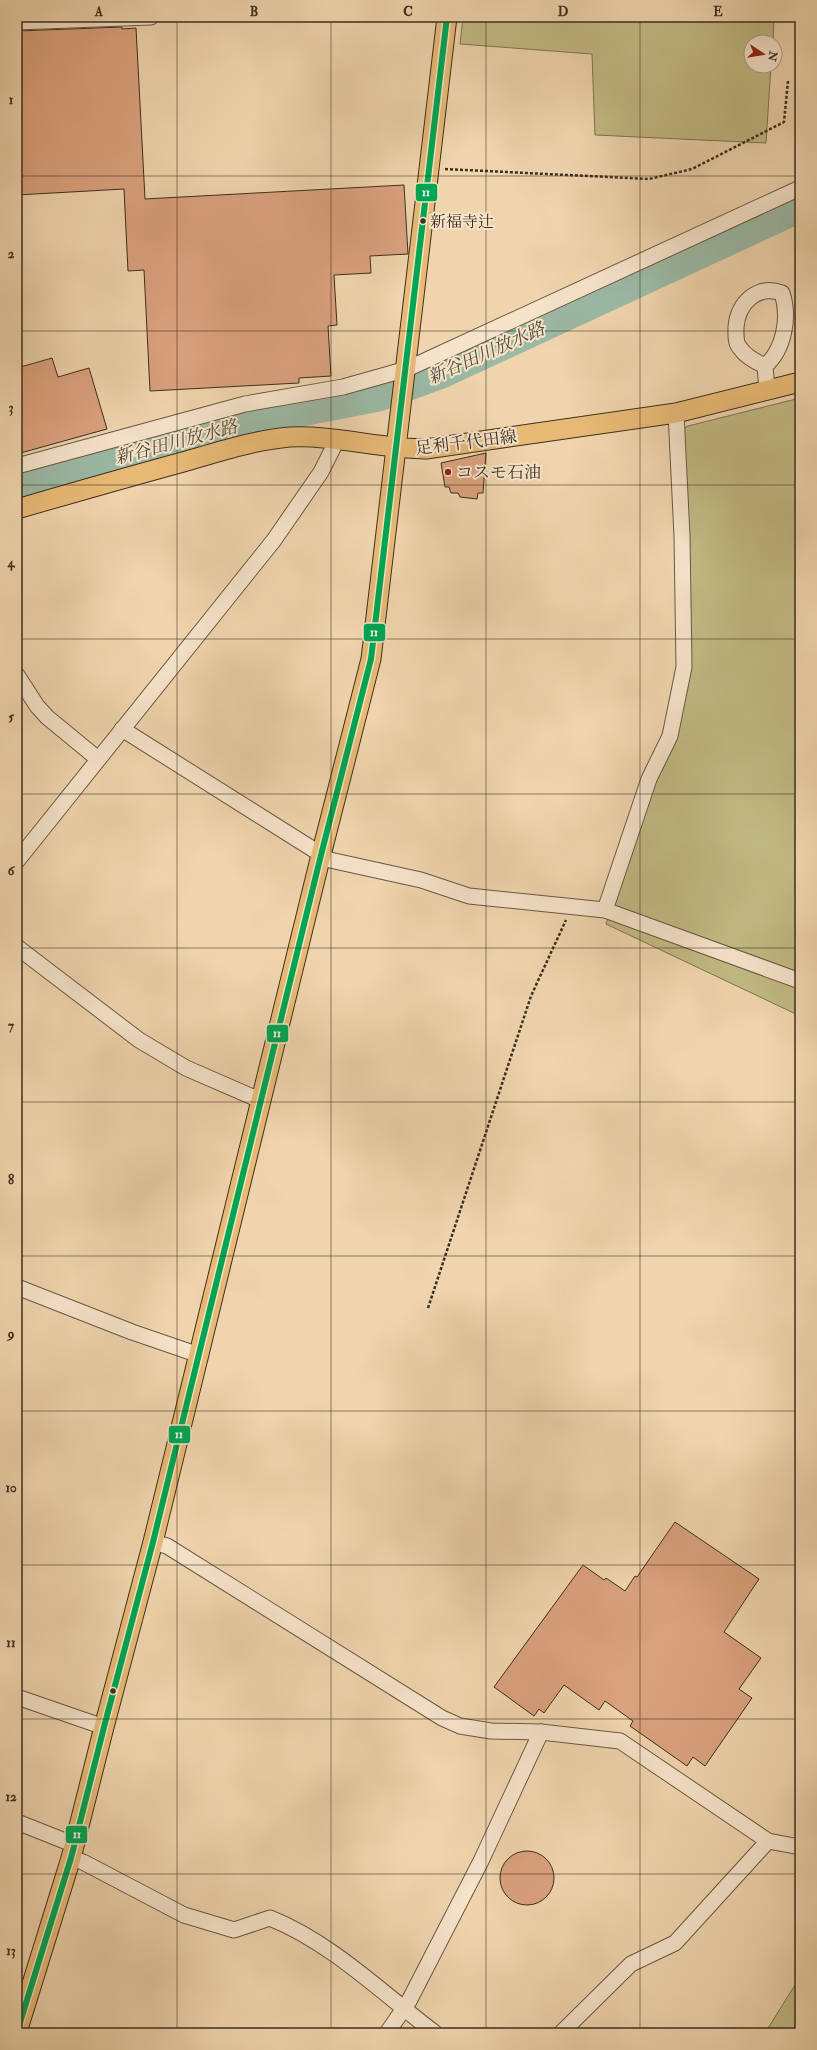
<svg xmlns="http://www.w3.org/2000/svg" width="817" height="2050" font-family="'IM FELL Double Pica','Noto Serif JP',serif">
	<rect width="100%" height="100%" fill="#efd4ad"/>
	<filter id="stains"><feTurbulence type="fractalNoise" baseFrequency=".005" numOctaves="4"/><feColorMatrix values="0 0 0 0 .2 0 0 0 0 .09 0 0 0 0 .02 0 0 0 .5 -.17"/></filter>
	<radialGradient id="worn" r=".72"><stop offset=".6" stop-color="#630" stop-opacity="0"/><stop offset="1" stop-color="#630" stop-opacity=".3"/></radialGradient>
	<g fill="#c1ba84" stroke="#7f7452">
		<path d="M463 17H774L773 42H751V66H771L766 143 595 135 592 54 460 44Z"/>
		<path d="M800 398V1016L606 924 663 750 683 652 677 432 688 426Z"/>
		<path d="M800 1977V2033H765Z"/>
	</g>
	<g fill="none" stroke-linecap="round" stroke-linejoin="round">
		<path stroke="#9bb9a5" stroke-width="27" d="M17 485 235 426 379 398 444 374 800 209"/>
	</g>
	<g fill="#daa17d" stroke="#3d2e1f">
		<path d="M122 27V29L136 28 145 199 404 185 408 254 370 256 371 273 334 275 337 325 328 326 331 376 299 378V383L150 391 144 270 128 271 124 189 17 195V31Z"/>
		<path d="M52 358 58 377 89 368 107 429 17 454V368Z"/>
		<path d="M486 453 483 493H478L477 499 460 497 458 493H451L449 487H445L441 463Z"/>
		<path d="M675 1522 759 1579 724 1632 761 1658 739 1689 752 1698 705 1766 693 1757 687 1766 630 1726 633 1721 605 1701 599 1710 564 1685 544 1713 539 1709 534 1716 494 1687 583 1565 604 1580 606 1578 625 1591 635 1576 637 1577Z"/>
		<circle cx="527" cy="1878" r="27"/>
	</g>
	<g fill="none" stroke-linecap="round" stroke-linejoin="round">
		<defs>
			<g id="minor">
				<path d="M17 22 151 17"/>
				<path d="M765 366C756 362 746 357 740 348 735 343 736 334 736 327 738 303 757 284 782 293 790 317 784 350 765 366L767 390"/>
				<path d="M17 466 245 404 343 387 407 369 800 188"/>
				<path d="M17 675 37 706 47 717 98 759"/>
				<path d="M122 729 330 860 421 880 469 896 605 910 800 981"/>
				<path d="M17 861 274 540 321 472 337 440"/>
				<path d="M605 910 649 779 670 736 684 667 682 536 676 413"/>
				<path d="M17 947 139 1040 186 1068 262 1101"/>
				<path d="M17 1287 132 1332 199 1355"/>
				<path d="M153 1542 167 1546 442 1718 460 1726 491 1731 541 1732 620 1741 768 1841 800 1847"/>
				<path d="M17 1697 104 1727"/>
				<path d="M17 1822 75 1845"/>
				<path d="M71 1858 83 1862 184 1915 234 1930 270 1918C332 1943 382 1993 435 2033"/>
				<path d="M387 2033 409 2001 481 1861 541 1732"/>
				<path d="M561 2033 631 1964 675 1943 768 1841"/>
			</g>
			<g id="major">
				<path d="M17 509C72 493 128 477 183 462 218 452 254 440 290 437 335 435 381 449 426 449L676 413 800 382"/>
				<path d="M17 2032 71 1858 104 1727 153 1542 321 855 371 659 447 17"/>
			</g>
		</defs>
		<use href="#minor" stroke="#6a5842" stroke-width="17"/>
		<use href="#major" stroke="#3d2e1f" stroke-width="21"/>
		<g stroke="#3d2e1f" stroke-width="2.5" stroke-dasharray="3 2" stroke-linecap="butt">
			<path d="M445 169 649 179 692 169 784 122 788 81"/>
			<path d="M428 1308 531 996 566 920"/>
		</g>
		<use href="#minor" stroke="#f5e3ca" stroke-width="15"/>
		<use href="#major" stroke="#e8ba76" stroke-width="19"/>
		<defs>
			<path id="bus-1" d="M17 2032 71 1858 104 1727 153 1542 321 855 371 659 447 17"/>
		</defs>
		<use href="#bus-1" stroke="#f5e3ca" stroke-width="9"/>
		<use href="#bus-1" stroke="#00a651" stroke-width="6"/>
	</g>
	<path fill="none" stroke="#3d2e1f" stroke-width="1" stroke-opacity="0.55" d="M177 17V2033M331 17V2033M486 17V2033M640 17V2033M17 176H800M17 331H800M17 485H800M17 639H800M17 794H800M17 948H800M17 1102H800M17 1256H800M17 1411H800M17 1565H800M17 1719H800M17 1874H800"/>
	<g fill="#3d2e1f" stroke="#f5e3ca" stroke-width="1.5">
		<circle cx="423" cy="221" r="3.5"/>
		<circle cx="113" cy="1691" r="3.5"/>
	</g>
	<circle fill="#8f2418" stroke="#f5e3ca" stroke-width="1.5" cx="448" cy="472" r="4"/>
	<g text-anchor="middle" stroke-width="4" stroke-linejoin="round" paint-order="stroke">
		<g font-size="16" fill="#3d2e1f" stroke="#f5e3ca" text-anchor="start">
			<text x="430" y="227">新福寺辻</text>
		</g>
		<g font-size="17" fill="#3d2e1f" stroke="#f5e3ca">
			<text transform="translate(466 442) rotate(-7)" y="6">足利千代田線</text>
		</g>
		<g font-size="17" fill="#3d2e1f" stroke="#f5e3ca" text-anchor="start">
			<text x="456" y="478">コスモ石油</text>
		</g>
		<g font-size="18" font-style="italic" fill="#504a3a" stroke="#f5e3ca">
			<text transform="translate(486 353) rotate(-24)" y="6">新谷田川放水路</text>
			<text transform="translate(176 442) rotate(-15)" y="6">新谷田川放水路</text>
		</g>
	</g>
	<g stroke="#f5e3ca" stroke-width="1.5">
		<rect x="415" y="183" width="23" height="19" rx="4" fill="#00a651"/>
		<rect x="363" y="623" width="23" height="19" rx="4" fill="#00a651"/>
		<rect x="266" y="1024" width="23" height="19" rx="4" fill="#00a651"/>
		<rect x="168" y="1425" width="23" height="19" rx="4" fill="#00a651"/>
		<rect x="65" y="1825" width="23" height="19" rx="4" fill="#00a651"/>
	</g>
	<g font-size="11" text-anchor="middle" font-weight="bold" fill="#fff">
		<text x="426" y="196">11</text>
		<text x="374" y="636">11</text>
		<text x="277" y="1037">11</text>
		<text x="179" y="1438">11</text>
		<text x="77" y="1838">11</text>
	</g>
	<rect width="817" height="2050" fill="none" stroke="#efd4ad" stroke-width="44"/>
	<g transform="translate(763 54) rotate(102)"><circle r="19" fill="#f5e3ca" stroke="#ab9b86"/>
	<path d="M0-3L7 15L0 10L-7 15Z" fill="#8f2418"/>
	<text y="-6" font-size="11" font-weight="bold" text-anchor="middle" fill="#3d2e1f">N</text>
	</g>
	<rect x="22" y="22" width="773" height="2006" fill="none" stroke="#3d2e1f" stroke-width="1.5"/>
	<g font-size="13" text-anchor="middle" font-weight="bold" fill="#3d2e1f">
		<text x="99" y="16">A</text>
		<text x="254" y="16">B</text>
		<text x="408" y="16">C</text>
		<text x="563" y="16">D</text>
		<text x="718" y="16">E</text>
		<text x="11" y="104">1</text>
		<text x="11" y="258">2</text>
		<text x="11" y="412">3</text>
		<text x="11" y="567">4</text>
		<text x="11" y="721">5</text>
		<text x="11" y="875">6</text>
		<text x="11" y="1030">7</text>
		<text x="11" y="1184">8</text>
		<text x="11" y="1338">9</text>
		<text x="11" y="1492">10</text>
		<text x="11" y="1647">11</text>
		<text x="11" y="1801">12</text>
		<text x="11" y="1955">13</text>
	</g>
	<rect width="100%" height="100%" filter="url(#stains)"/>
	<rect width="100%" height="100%" fill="url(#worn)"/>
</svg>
